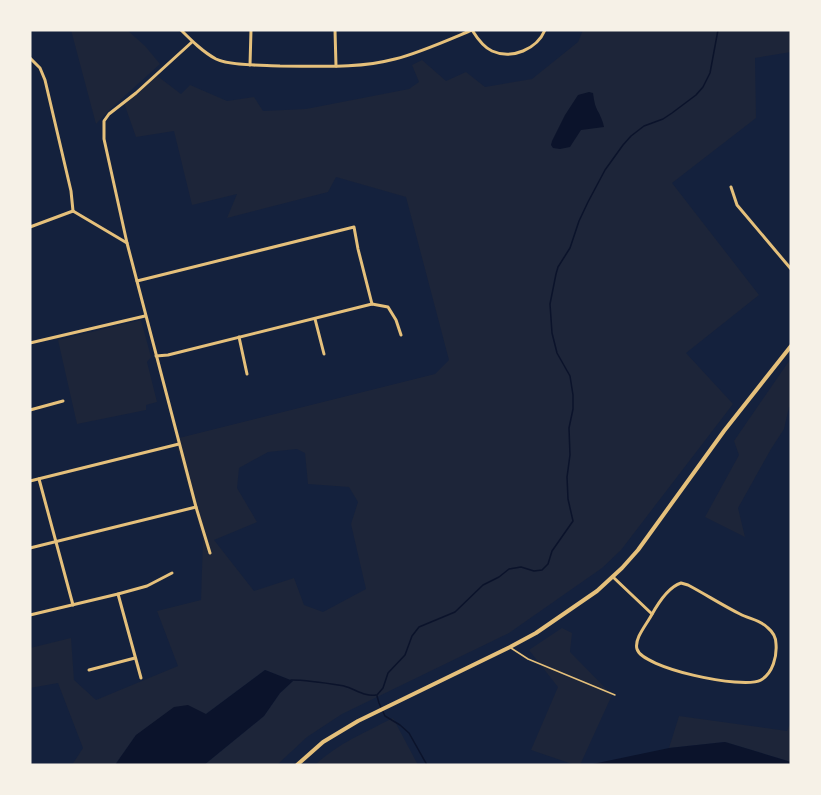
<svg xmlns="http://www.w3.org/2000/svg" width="821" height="795" font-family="'Noto Sans',sans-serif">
	<rect width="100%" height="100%" fill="#14213d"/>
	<g fill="#1d2539" fill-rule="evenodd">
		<path d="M71 30H127L145 46 160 64 108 111 96 124Z"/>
		<path d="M583 30H791V52L755 58 756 118 672 183 759 295 686 353 733 404 621 550 602 568 509 633 342 714 307 737 277 765H204L264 716 280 693 293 681 265 670 206 714 136 735 115 765H72L83 748 58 683 30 688V648L71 638 74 680 96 700 178 666 157 611 201 600 203 540 175 439 435 374 449 360 406 197 336 177 328 192 227 218 237 194 192 205 174 131 136 137 124 103 156 75 181 94 190 85 227 101 254 97 263 111 306 109 409 89 419 82 412 65 422 60 446 81 466 72 485 87 532 79 578 42ZM297 449 305 453 308 484 349 487 358 502 351 524 366 589 323 612 304 605 294 578 254 591 214 540 257 522 237 488 239 468 268 452Z"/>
		<path d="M141 320 151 357 147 362 157 402 146 405V410L77 424 58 340Z"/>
		<path d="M791 358V407H789L784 429 771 449 738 508 745 537 705 517 739 455 734 441Z"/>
		<path d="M562 628 572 633 570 652 612 695 580 765H575L531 750 558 687 529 650Z"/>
		<path d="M679 716 787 731 791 721V762L725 742 669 748Z"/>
		<path d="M393 718 418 765H315C337 744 366 732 393 718Z"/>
	</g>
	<g fill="#0b132b">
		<path d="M589 92 593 93C594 100 595 107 599 113 601 118 603 121 604 127L581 130 570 147 560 149 553 148 551 145 552 141 565 115 578 95Z"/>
		<path d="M265 670 293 681 280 693 264 716 204 765H115L136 735 174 707 188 705 206 714Z"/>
		<path d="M725 742 791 762V765H588L669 748Z"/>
	</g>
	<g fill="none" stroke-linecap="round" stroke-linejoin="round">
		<g stroke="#0b132b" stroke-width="1.5">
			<path d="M291 680C309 680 326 683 344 686 355 689 365 697 376 695"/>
			<path d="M377 695 383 688 388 673 405 655 412 636 419 627 455 612 483 585 499 577 509 569 521 567 534 571 542 570 548 564 552 551 573 521 568 499 567 477 570 455 569 428 573 409V395L570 376 557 353 552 333 550 304 556 274 558 267 570 248 579 221 588 202 605 170 623 145 631 136 644 126 663 119 672 113 696 95 703 87 710 73 718 30"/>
			<path d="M377 696 379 703 385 716 400 725 409 733 427 765"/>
		</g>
		<path stroke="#e5c07b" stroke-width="1.5" d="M511 648 528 659 615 695"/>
		<g stroke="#e5c07b" stroke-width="3">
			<path d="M181 30C192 41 203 52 216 59 230 66 264 65 280 66 318 66 357 69 395 59 419 53 448 40 472 30"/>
			<path d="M335 30 336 66"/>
			<path d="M472 30C477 38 483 47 492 51 512 60 537 49 545 30"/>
			<path d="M30 58 40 68 45 80 71 191 73 211"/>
			<path d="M250 65 251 30"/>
			<path d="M731 187 737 205 791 269"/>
			<path d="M73 211 127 243 196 507 210 553"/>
			<path d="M30 227 73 211"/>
			<path d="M127 243 104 139V121L109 114 136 93 192 42"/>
			<path d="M137 281 354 227 358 249 372 304"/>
			<path d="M315 319 324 354"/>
			<path d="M239 337 247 374"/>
			<path d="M30 343 145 316"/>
			<path d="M156 356 168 355 372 304 388 307 396 320 401 335"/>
			<path d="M30 410 63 401"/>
			<path d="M39 479 73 605"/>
			<path d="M30 481 179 444"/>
			<path d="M30 548 196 507"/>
			<path d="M613 577 652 614"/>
			<path d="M681 583 688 585C705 594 722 605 740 614 749 619 761 620 768 628 773 632 776 637 776 644 777 656 773 673 761 680 743 690 642 668 637 649 634 639 646 625 651 616 657 605 668 587 681 583Z"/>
			<path d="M118 594 141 678"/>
			<path d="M30 615 118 594 147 586 172 573"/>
			<path d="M89 670 135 658"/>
		</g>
		<path stroke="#e5c07b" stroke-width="4" d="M297 765 323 742 358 721 510 647 536 633 597 591 622 568 638 550 724 431 791 346"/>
	</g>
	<rect width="821" height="795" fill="none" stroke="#f6f1e7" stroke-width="63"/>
</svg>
